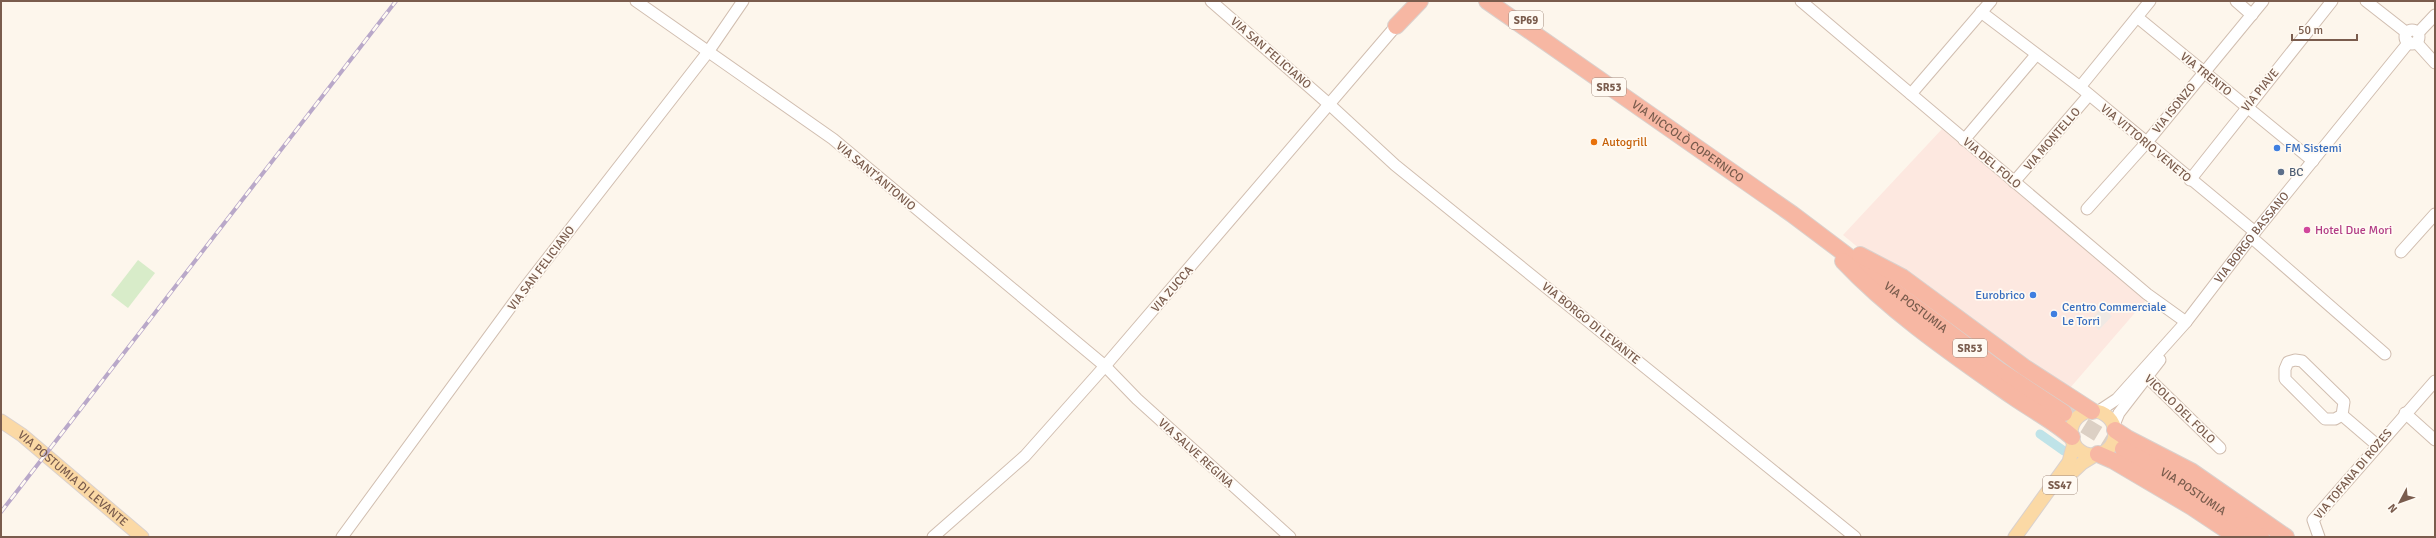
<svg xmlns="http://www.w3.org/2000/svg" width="2436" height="538" font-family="Signika,sans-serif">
	<rect width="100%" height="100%" fill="#fdf6ec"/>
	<path fill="#fde8e0" d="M1942 129 2146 300 2070 388 1901 271 1860 249 1843 235Z"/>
	<path fill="#efe9e4" d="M2102 307 2112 316 2099 330 2089 322Z"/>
	<path fill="#d8ecc9" d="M138 260 155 273 128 308 111 295Z"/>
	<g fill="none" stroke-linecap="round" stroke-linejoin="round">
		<path stroke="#bfe3e8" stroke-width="9" d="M2040 434 2064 451"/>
		<path stroke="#dcd0c4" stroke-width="16" stroke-dasharray="16 8" stroke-linecap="butt" d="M2064 413 2123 449"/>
		<defs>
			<g id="minor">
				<path d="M636 1 833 139 1105 366 1137 399 1290 537"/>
				<path d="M1211 1 1330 105 1395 165 1855 537"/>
				<path d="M1801 1 2147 294 2186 322"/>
				<path d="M2236 1 2252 15"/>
				<path d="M2366 1 2407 33"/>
				<path d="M1981 12 2080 87 2255 232"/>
				<path d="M2137 17 2313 161"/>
				<circle cx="2412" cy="37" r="7"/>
				<path d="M2418 33 2435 15"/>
				<path d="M2416 42 2435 63"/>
				<path d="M2080 87 2150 1"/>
				<path d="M1911 94 1991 1"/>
				<path d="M1964 140 2036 55"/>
				<path d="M2190 180 2332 1"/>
				<path d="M2014 182 2089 95"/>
				<path d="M2087 209 2147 142 2263 1"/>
				<path d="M2251 237 2385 354"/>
				<path d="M2401 252 2435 214"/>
				<path d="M2295 360 2302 361 2344 402 2342 415 2335 419H2325L2285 379V369L2288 362Z"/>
				<path d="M2143 373 2220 448"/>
				<path id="s1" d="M2099 411 2117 399 2186 322 2255 232 2409 42"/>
				<path d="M2405 413 2435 440"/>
				<path d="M2342 415 2377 445"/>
				<path d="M2114 425 2119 413 2160 360"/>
				<path d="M342 537 523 290 708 52 743 1"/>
				<path d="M933 537 1025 456 1105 366 1396 26"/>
				<path d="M2319 537 2313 520 2435 381"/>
			</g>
			<g id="major">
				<circle cx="2093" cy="433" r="22"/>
				<path id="s2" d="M1 421 22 435 142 537"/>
				<path d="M2063 481 2082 463 2095 455"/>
				<path d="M2015 537 2069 462 2074 443"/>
			</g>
			<g id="highway">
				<path id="s3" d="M1487 1 1792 214 1999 370 2064 413"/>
				<path d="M1396 26 1420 1"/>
				<path d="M1860 255 1902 277 2024 367 2092 411"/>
				<path d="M1843 261C1892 313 1954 355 2012 396 2032 410 2054 421 2072 437"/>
				<path d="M2115 430 2127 438 2191 471 2286 537"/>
				<path id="s4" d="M2123 449 2177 480 2261 537"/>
				<path d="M2098 454 2114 461 2192 507 2237 537"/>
			</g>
		</defs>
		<use href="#minor" stroke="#d1beb0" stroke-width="13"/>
		<use href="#major" stroke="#dad1cd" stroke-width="15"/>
		<use href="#highway" stroke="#dad1cd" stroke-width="18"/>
		<use href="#minor" stroke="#fff" stroke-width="11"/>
		<use href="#major" stroke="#fbd9a5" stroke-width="13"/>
		<use href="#highway" stroke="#f7b7a3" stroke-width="16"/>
		<defs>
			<path id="rail" d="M1 512 396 1"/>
		</defs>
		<use href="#rail" stroke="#b9a8c9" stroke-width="4"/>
		<use href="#rail" stroke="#fffaf3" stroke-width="2.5" stroke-dasharray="8" stroke-linecap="butt"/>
	</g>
	<circle fill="#e8710a" stroke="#fffaf3" stroke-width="1.5" cx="1594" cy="142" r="4"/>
	<g fill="#3f7fe0" stroke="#fffaf3" stroke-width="1.5">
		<circle cx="2277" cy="148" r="4"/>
		<circle cx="2033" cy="295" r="4"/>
		<circle cx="2054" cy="314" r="4"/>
	</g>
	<circle fill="#5c6f8a" stroke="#fffaf3" stroke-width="1.5" cx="2281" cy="172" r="4"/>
	<circle fill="#d1479c" stroke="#fffaf3" stroke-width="1.5" cx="2307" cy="230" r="4"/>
	<g text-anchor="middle" stroke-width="3.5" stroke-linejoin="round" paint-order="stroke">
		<g fill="#fffaf3" stroke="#a28b7f" stroke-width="1">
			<rect x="1509" y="11" width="34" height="18" rx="3"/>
			<rect x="1592" y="78" width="34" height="18" rx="3"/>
			<rect x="1953" y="339" width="34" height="18" rx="3"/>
			<rect x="2043" y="476" width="34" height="18" rx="3"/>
		</g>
		<g font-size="11" font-weight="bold" fill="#7a5c4d">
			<text x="1526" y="24">SP69</text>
			<text x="1609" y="91">SR53</text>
			<text x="1970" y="352">SR53</text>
			<text x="2060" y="489">SS47</text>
		</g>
		<g font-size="12" fill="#7a5c4d" stroke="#fffaf3">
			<text transform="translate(1271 53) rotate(41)" y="4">VIA SAN FELICIANO</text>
			<text transform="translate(2206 74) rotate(39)" y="4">VIA TRENTO</text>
			<text transform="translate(2260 90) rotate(-51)" y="4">VIA PIAVE</text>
			<text transform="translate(2174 108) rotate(-51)" y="4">VIA ISONZO</text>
			<text transform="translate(2052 139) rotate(-49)" y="4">VIA MONTELLO</text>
			<text dy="4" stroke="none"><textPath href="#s3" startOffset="245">VIA NICCOLÒ COPERNICO</textPath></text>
			<text transform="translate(2146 143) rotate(40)" y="4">VIA VITTORIO VENETO</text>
			<text transform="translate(1992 163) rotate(40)" y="4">VIA DEL FOLO</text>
			<text transform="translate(876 176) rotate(40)" y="4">VIA SANT'ANTONIO</text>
			<text dy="4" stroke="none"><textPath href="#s1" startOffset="232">VIA BORGO BASSANO</textPath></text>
			<text transform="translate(541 268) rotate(-53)" y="4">VIA SAN FELICIANO</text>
			<text transform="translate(1172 289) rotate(-49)" y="4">VIA ZUCCA</text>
			<text dy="4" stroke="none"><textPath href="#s3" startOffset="527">VIA POSTUMIA</textPath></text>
			<text transform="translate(1591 323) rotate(39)" y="4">VIA BORGO DI LEVANTE</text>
			<text transform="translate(2180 409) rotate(44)" y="4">VICOLO DEL FOLO</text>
			<text transform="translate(1196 453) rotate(42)" y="4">VIA SALVE REGINA</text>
			<text transform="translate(2353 474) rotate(-50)" y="4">VIA TOFANA DI ROZES</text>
			<text dy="4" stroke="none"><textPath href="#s2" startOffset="92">VIA POSTUMIA DI LEVANTE</textPath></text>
			<text dy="4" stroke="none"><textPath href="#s4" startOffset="82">VIA POSTUMIA</textPath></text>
		</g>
		<g font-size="12" fill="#c56008" stroke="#fffaf3" text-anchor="start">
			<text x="1602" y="146">Autogrill</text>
		</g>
		<g font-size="12" fill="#366cbe" stroke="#fffaf3" text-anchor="start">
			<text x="2285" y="152">FM Sistemi</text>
			<text x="2025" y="299" text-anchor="end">Eurobrico</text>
			<text x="2062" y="311">Centro Commerciale<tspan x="2062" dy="14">Le Torri</tspan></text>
		</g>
		<g font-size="12" fill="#4e5e75" stroke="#fffaf3" text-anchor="start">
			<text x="2289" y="176">BC</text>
		</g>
		<g font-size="12" fill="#b23c85" stroke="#fffaf3" text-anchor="start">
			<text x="2315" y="234">Hotel Due Mori</text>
		</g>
	</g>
	<rect width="2436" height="538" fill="none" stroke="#7a5c4d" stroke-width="4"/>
	<g transform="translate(2400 502) rotate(229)" stroke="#fffaf3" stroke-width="3" paint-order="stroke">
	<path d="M0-3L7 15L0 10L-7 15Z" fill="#7a5c4d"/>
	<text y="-6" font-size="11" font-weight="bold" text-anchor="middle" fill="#7a5c4d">N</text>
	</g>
	<path d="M2292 34v6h65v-6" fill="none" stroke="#7a5c4d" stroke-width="2"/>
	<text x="2298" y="34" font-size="12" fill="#7a5c4d" stroke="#fffaf3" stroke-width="3" paint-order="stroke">50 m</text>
</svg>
